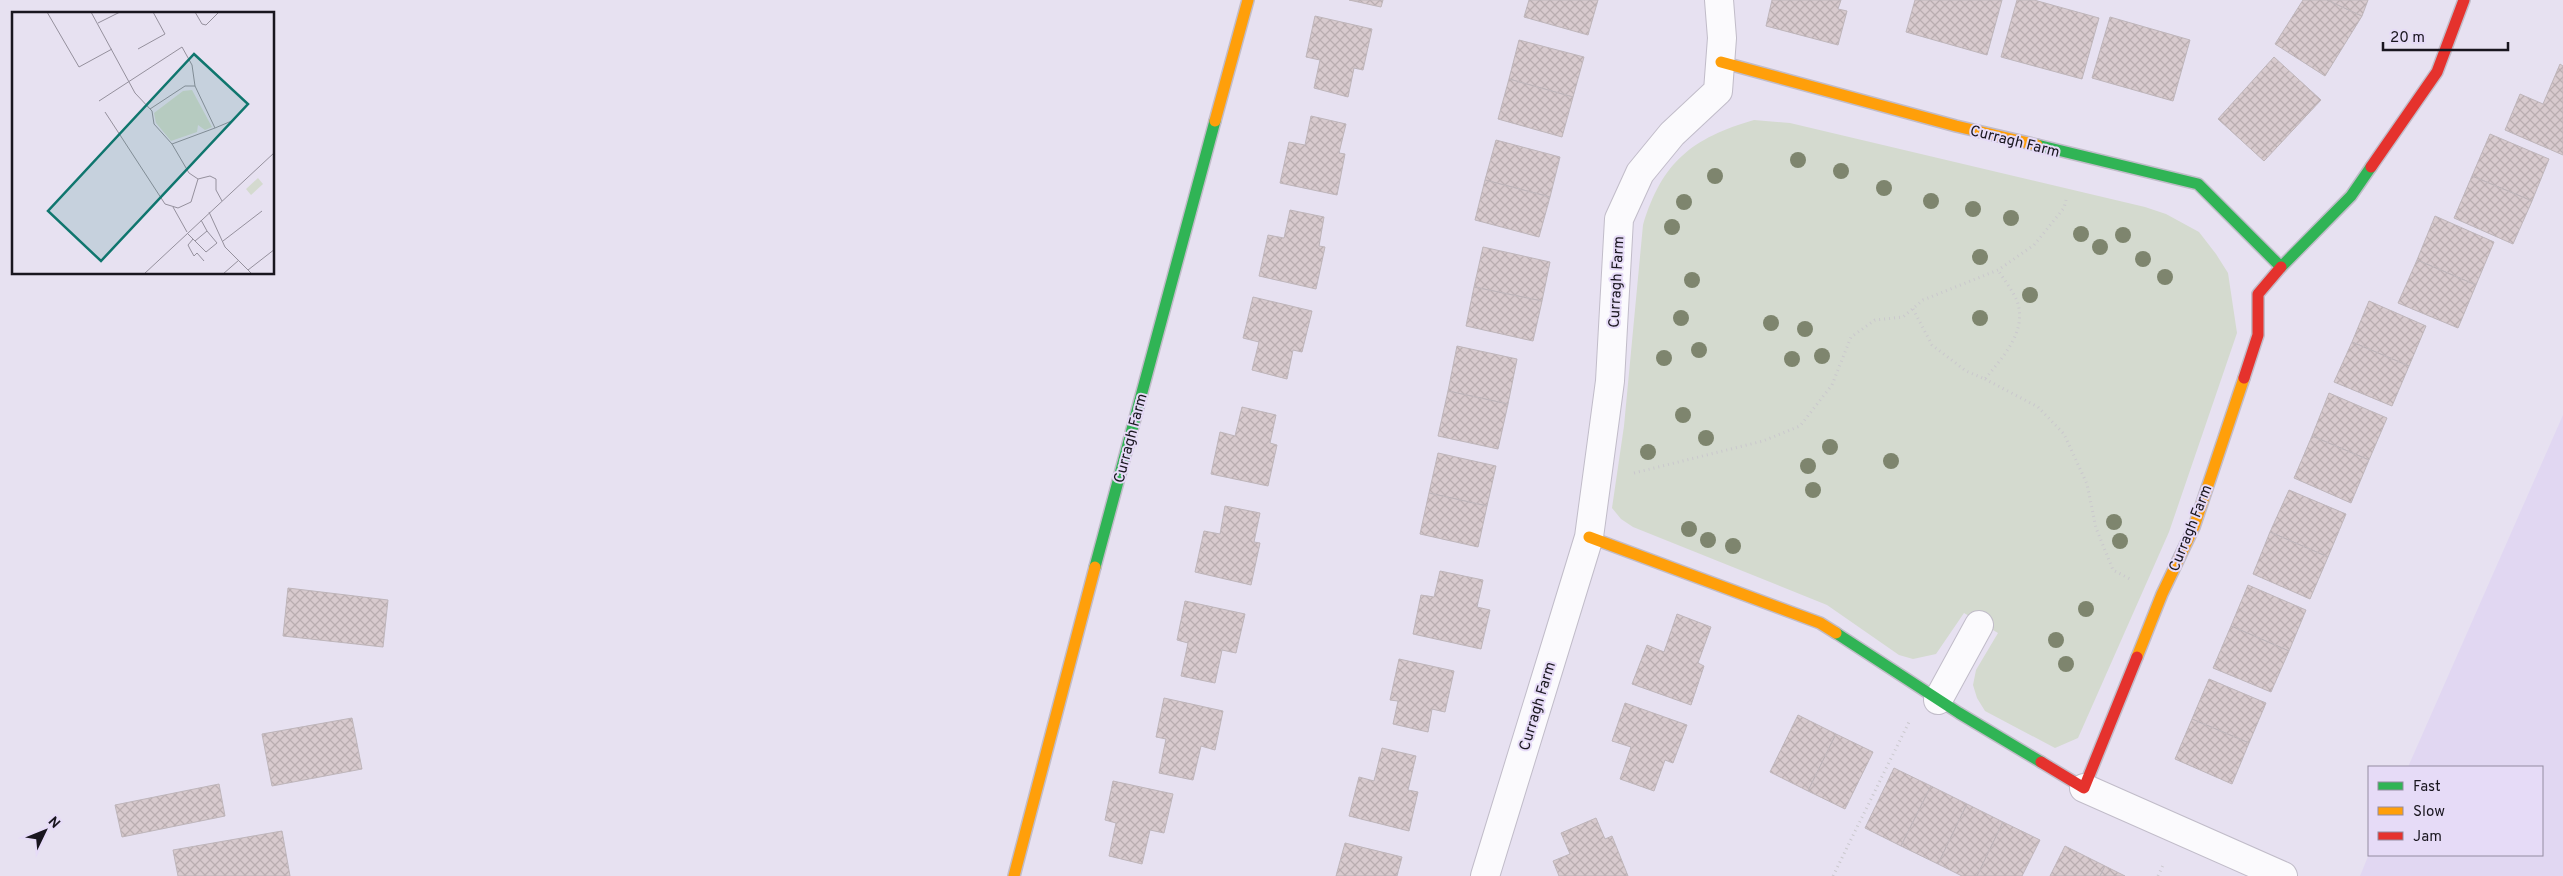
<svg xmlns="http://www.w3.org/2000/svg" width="2563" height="876" font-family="Overpass,sans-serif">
	<defs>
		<pattern id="building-cross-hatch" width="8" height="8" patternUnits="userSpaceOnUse" patternTransform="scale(1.25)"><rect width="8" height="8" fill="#d8cace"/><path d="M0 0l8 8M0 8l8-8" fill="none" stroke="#b9adb0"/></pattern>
	</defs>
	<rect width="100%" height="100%" fill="#e7e1f1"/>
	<path fill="#e1d7f2" d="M2563 415V876H2360L2369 854 2542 855V767H2408Z"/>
	<path fill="#d4dacf" d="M1754 120 1790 123 2145 207 2166 214 2199 232 2216 254 2228 273 2237 333 2169 532 2078 738 2055 748 1985 711 1977 698 1973 685 1976 670 1998 633 1964 613 1936 654 1913 659 1899 655 1827 605 1633 527 1621 519 1612 508 1624 426 1643 225C1662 162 1692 138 1754 120Z"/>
	<g fill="url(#building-cross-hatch)" stroke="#beb5ba">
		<path d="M1349 0H1383L1381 7Z"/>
		<path d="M1529 0H1598L1588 35 1524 17Z"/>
		<path d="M1772 0H1841L1838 9 1847 11 1838 45 1766 26Z"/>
		<path d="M1915 0H2002L1987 55 1906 32Z"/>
		<path d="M2017 0H2034L2099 18 2082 79 2001 57Z"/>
		<path d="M2303 0H2327L2362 16 2325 76 2275 44Z"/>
		<path d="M2327 0H2368L2362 16Z"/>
		<path d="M1315 16 1372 29 1363 70 1354 68 1348 97 1314 88 1320 60 1306 57Z"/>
		<path d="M2110 17 2190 40 2173 101 2092 78Z"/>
		<path d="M1519 40 1584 57 1573 97 1509 79Z"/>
		<path d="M2274 57 2321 100 2264 161 2218 119Z"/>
		<path d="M2560 64 2563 66V155L2505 130 2520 94 2543 104Z"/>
		<path d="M1509 79 1573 97 1562 137 1498 119Z"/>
		<path d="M1311 116 1346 124 1339 153 1345 154 1337 195 1280 183 1289 142 1305 145Z"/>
		<path d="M2490 134 2549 159 2532 201 2472 176Z"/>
		<path d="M1496 140 1560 157 1550 197 1485 180Z"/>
		<path d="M2472 176 2532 201 2513 244 2454 218Z"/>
		<path d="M1485 180 1550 197 1539 237 1475 220Z"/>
		<path d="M1290 210 1324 217 1319 246 1325 247 1316 289 1259 276 1268 235 1284 238Z"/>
		<path d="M2435 216 2494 242 2476 285 2417 260Z"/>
		<path d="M1483 247 1550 262 1542 301 1474 287Z"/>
		<path d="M2417 260 2476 285 2458 328 2398 303Z"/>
		<path d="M1474 287 1542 301 1533 341 1466 326Z"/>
		<path d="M1253 297 1312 311 1302 352 1293 350 1287 379 1252 370 1259 342 1243 338Z"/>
		<path d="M2369 301 2426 326 2409 366 2352 342Z"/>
		<path d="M2352 342 2409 366 2392 406 2334 382Z"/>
		<path d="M1457 346 1517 359 1508 404 1448 391Z"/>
		<path d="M1448 391 1508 404 1498 449 1438 436Z"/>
		<path d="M2329 393 2387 418 2369 460 2312 436Z"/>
		<path d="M1242 407 1276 415 1270 443 1277 445 1268 486 1211 474 1220 432 1235 436Z"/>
		<path d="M2312 436 2369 460 2351 503 2294 478Z"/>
		<path d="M1438 453 1496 466 1487 506 1429 493Z"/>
		<path d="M2289 490 2346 514 2328 557 2270 532Z"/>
		<path d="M1429 493 1487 506 1478 547 1420 534Z"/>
		<path d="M1225 506 1260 513 1254 542 1260 543 1251 585 1195 572 1204 531 1220 534Z"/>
		<path d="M2270 532 2328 557 2310 599 2253 574Z"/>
		<path d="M1440 571 1483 580 1477 607 1490 610 1481 649 1413 634 1421 595 1434 597Z"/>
		<path d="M2248 585 2306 610 2289 651 2231 626Z"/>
		<path d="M288 588 388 600 383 647 283 636Z"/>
		<path d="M1185 601 1245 614 1236 653 1222 650 1215 683 1181 676 1188 643 1177 640Z"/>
		<path d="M1677 614 1711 627 1698 663 1704 666 1691 705 1632 684 1647 645 1664 652Z"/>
		<path d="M2231 626 2289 651 2271 692 2213 668Z"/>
		<path d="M1399 659 1454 671 1445 712 1432 709 1428 732 1393 724 1398 701 1390 700Z"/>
		<path d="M2209 679 2266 703 2249 743 2192 719Z"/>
		<path d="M1164 698 1223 711 1215 750 1201 746 1193 780 1159 773 1166 739 1156 737Z"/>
		<path d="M1625 703 1687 725 1673 763 1665 760 1654 791 1620 779 1631 747 1612 741Z"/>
		<path d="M1798 715 1836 734 1808 791 1770 772Z"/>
		<path d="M352 718 362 769 272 786 262 734Z"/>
		<path d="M2192 719 2249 743 2232 784 2175 759Z"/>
		<path d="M1836 734 1873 752 1845 809 1808 791Z"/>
		<path d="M1382 748 1416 756 1408 790 1418 792 1409 831 1349 816 1359 777 1374 781Z"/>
		<path d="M1894 768 1931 786 1901 846 1865 828Z"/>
		<path d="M1113 781 1173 794 1164 833 1150 830 1142 864 1109 856 1116 823 1105 820Z"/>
		<path d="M219 784 225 816 122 837 115 805Z"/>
		<path d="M1931 786 1967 804 1938 864 1901 846Z"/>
		<path d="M1967 804 2003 822 1977 876H1962L1938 864Z"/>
		<path d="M1596 818 1605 839 1612 836 1628 876H1559L1553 861 1570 854 1561 833Z"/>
		<path d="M2003 822 2040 840 2022 876H1977Z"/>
		<path d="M282 831 290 876H178L173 850Z"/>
		<path d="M1345 843 1402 857 1397 876H1336Z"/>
		<path d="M2065 846 2105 866 2100 876H2050Z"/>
		<path d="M2105 866 2125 876H2100Z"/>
	</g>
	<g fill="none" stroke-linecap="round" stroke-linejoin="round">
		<defs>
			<g id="street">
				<path d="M1938 700 1979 625"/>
				<path d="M2084 788 2283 876"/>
				<path d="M1485 876 1589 537 1610 381 1619 219 1640 173 1672 134 1718 91 1722 38 1719 0"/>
			</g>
			<g id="fast">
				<path d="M2037 145 2198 184 2281 267 2351 196 2371 167"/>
				<path d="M1095 567 1215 121"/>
				<path d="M1836 633 1959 713 2041 762"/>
			</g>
			<g id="slow">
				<path d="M1721 62 1956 126 2037 145"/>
				<path d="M1215 121 1248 0"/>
				<path d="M1589 537 1820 623 1836 633"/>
				<path d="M2137 657 2162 594 2194 527 2244 378"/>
				<path d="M1014 876 1095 567"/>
			</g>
			<g id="jam">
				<path d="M2371 167 2437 72 2464 0"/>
				<path d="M2244 378 2258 335V294L2281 267"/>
				<path d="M2041 762 2084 788 2137 657"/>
			</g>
		</defs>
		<use href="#street" stroke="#c1bcc9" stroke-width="30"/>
		<use href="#fast" stroke="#c1bcc9" stroke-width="14"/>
		<use href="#slow" stroke="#c1bcc9" stroke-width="14"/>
		<use href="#jam" stroke="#c1bcc9" stroke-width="14"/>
		<g stroke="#cac8cd" stroke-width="3" stroke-dasharray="1 4" stroke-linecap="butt">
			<path d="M1913 309 1932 345 1966 371 1985 379C2002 358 2026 333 2018 304 2015 293 2004 280 1998 270"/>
			<path d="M1985 379 2038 407 2064 434 2087 484 2096 528 2113 570 2130 579"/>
			<path d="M1634 473 1763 441 1800 426 1832 385 1851 337 1875 320 1903 317 1923 300 1998 270 2034 245 2064 208 2066 200"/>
			<path d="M1833 876 1909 722"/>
			<path d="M2158 876 2164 863"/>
		</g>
		<use href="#street" stroke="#fbfafd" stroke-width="28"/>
		<use href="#fast" stroke="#30b455" stroke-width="11"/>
		<use href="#slow" stroke="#ff9f0a" stroke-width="11"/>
		<use href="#jam" stroke="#e5322d" stroke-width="11"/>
	</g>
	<g fill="#7e856e">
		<circle cx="1798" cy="160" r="8"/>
		<circle cx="1841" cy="171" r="8"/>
		<circle cx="1715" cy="176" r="8"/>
		<circle cx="1884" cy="188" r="8"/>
		<circle cx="1931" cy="201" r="8"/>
		<circle cx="1684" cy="202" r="8"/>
		<circle cx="1973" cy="209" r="8"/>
		<circle cx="2011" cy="218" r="8"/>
		<circle cx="1672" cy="227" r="8"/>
		<circle cx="2081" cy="234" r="8"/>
		<circle cx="2123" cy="235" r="8"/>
		<circle cx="2100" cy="247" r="8"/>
		<circle cx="1980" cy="257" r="8"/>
		<circle cx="2143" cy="259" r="8"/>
		<circle cx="2165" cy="277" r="8"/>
		<circle cx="1692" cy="280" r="8"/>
		<circle cx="2030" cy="295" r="8"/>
		<circle cx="1681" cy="318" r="8"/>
		<circle cx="1980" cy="318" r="8"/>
		<circle cx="1771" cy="323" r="8"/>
		<circle cx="1805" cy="329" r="8"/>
		<circle cx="1699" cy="350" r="8"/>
		<circle cx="1822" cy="356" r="8"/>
		<circle cx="1664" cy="358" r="8"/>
		<circle cx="1792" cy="359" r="8"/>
		<circle cx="1683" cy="415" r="8"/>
		<circle cx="1706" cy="438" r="8"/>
		<circle cx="1830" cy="447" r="8"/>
		<circle cx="1648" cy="452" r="8"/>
		<circle cx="1891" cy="461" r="8"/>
		<circle cx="1808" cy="466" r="8"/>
		<circle cx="1813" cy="490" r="8"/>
		<circle cx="2114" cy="522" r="8"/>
		<circle cx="1689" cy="529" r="8"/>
		<circle cx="1708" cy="540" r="8"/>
		<circle cx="2120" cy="541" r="8"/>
		<circle cx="1733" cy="546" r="8"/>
		<circle cx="2086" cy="609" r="8"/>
		<circle cx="2056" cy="640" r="8"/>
		<circle cx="2066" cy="664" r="8"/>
	</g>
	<g text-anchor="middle" stroke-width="4" stroke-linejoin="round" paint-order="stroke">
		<g font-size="15" fill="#19161f" stroke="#e6dbf7">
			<text transform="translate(2015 141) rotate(14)" y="5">Curragh Farm</text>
			<text transform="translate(1616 282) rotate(-87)" y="5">Curragh Farm</text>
			<text transform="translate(1130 438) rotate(-75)" y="5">Curragh Farm</text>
			<text transform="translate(2190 528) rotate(-68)" y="5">Curragh Farm</text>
			<text transform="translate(1537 706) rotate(-73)" y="5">Curragh Farm</text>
		</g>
	</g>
	<g transform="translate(12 12)">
		<rect width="262" height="262" fill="#e7e1f1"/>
		<path d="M180 78 200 115 193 118 186 113 185 120 159 129 144 111 142 101 171 79ZM246 166 251 172 239 183 234 177Z" fill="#d4dacf"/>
		<path fill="none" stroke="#95909d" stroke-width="1" d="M35 0 67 55 100 37M79 0 123 81 140 99 142 112 160 132 177 161 186 167 198 164 204 167V178L210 189M183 0 190 12 194 13 207 0M86 11 108 0M126 37 153 22 141 0M87 89 170 35 180 53 183 74H173L138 97M93 100 153 192 166 196 179 190 186 167M203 116 222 108M160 132 203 116 183 74M161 195 175 220M197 200 213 235 240 262M175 221 183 229 195 219 189 208M181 227 176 233 178 237 182 244 185 241 192 249M183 229 194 240 205 231 195 219M211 229 250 199M236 258 263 237M132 262 263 140M211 262 227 248"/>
		<path fill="#0f766e" fill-opacity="0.15" stroke="#0f766e" stroke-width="2.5" d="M182 42 236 92 89 249 36 199Z"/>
		<rect width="262" height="262" fill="none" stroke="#19161f" stroke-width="2.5"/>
	</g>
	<rect x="2368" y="766" width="175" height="90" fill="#e6dbf7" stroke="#948ca1"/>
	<rect x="2378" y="782" width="25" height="8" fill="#30b455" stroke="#948ca1"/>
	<text x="2413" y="791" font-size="15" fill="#19161f">Fast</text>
	<rect x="2378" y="807" width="25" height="8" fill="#ff9f0a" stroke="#948ca1"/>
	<text x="2413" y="816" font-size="15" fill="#19161f">Slow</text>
	<rect x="2378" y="832" width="25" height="8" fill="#e5322d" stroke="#948ca1"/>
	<text x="2413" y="841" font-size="15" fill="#19161f">Jam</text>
	<g transform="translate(45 831) rotate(47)" stroke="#e6dbf7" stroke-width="4" paint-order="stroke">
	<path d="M0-4L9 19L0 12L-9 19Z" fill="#19161f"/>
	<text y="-8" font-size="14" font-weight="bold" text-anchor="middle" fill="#19161f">N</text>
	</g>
	<path d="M2383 42v8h125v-8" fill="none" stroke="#19161f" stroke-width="2.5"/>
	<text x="2390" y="42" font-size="15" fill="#19161f" stroke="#e6dbf7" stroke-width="4" paint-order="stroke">20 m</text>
</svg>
